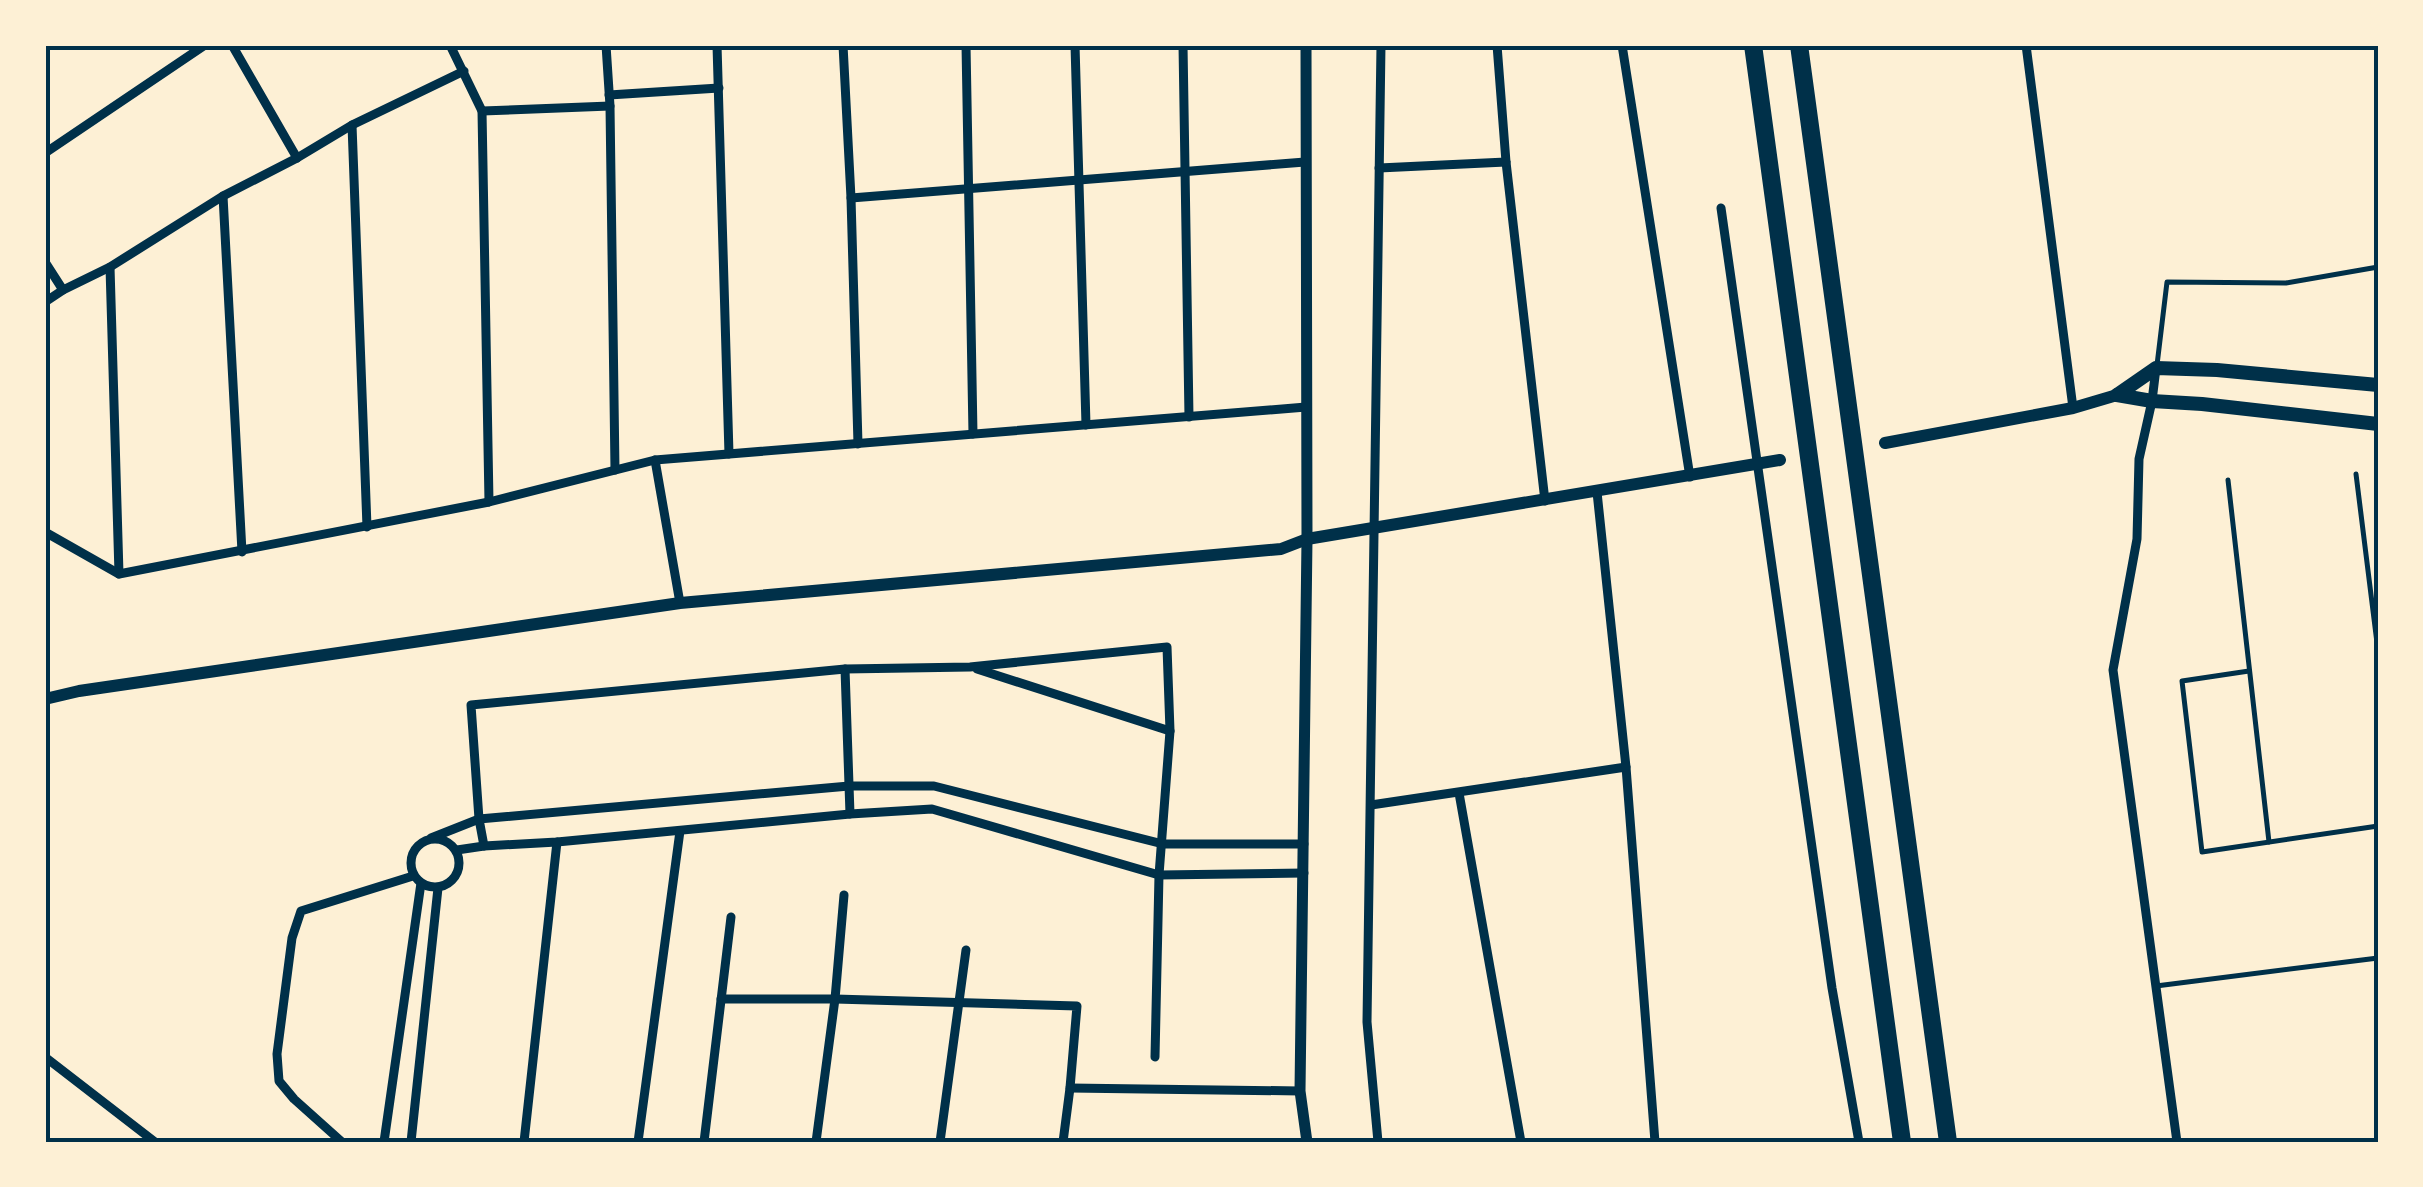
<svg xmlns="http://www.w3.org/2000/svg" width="2423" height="1187" font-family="Karla,sans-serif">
	<rect width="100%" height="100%" fill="#fdf0d5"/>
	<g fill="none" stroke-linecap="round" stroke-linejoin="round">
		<g stroke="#003049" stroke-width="5">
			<path d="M2157 365 2167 282 2286 283 2378 267"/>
			<path d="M2356 474 2378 651"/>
			<path d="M2228 480 2269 842"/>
			<path d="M2249 671 2182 681 2202 852 2378 826"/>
			<path d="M2156 986 2378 958"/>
		</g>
		<g stroke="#003049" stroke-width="9">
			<path d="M232 45 297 158"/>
			<path d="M450 45 482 111 489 502"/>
			<path d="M606 45 610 106 615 470"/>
			<path d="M717 45 729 454"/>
			<path d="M843 45 851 198 858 444"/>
			<path d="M966 45 973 434"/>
			<path d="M1075 45 1086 425"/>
			<path d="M1183 45 1189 417"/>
			<path d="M1497 45 1506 162 1545 501"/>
			<path d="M1622 45 1690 477"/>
			<path d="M2026 45 2073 408"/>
			<path d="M609 95 719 88"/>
			<path d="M482 111 610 106"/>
			<path d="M352 125 367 527"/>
			<path d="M45 153 205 45"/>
			<path d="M1379 168 1506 162"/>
			<path d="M223 196 242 552"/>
			<path d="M851 198 1305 162"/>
			<path d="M1721 208 1832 988 1859 1142"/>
			<path d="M45 262 63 290"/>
			<path d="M110 267 119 574"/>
			<path d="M45 302 63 290 110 267 223 196 297 158 352 125 464 71"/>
			<path d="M2156 368 2152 401 2139 459 2137 539 2113 670 2177 1142"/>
			<path d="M655 460 680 603"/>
			<path d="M1597 492 1626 767 1655 1142"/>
			<path d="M45 532 119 574 489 502 655 460 1306 407"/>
			<path d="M845 669 850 814"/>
			<path d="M977 669 1170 731"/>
			<path d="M1459 793 1521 1142"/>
			<path d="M1371 805 1626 767"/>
			<path d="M431 838 479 819 849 786H934L1163 844H1304"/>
			<circle cx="435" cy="863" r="24"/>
			<path d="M484 846 479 819 471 705 845 669 970 667 1167 647 1170 731 1159 875 1155 1057"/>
			<path d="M457 850 484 846 557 842 850 814 932 809 1159 875 1304 873"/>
			<path d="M721 999H835L1077 1006 1070 1088 1063 1142"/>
			<path d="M45 1057 155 1142"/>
			<path d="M1070 1088 1300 1091"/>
			<path d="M342 1142 294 1099 279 1081 277 1054 292 938 301 911 413 876"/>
			<path d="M384 1142 421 883"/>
			<path d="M411 1142 438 888"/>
			<path d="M524 1142 557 842"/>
			<path d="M638 1142 680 831"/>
			<path d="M704 1142 731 917"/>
			<path d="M816 1142 835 999 844 895"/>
			<path d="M940 1142 966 950"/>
			<path d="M1378 1142 1367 1022 1381 45"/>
		</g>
		<path stroke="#003049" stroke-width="11" d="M1306 45 1307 539 1300 1091 1307 1142"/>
		<g stroke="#003049" stroke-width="12">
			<path d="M1885 443 2073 408 2117 395"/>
			<path d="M45 699 79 691 680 603 1281 549 1307 539 1780 460"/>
		</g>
		<g stroke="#003049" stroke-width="14">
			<path d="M2117 395 2156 368 2217 370 2378 385"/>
			<path d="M2117 395 2152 401 2202 404 2378 424"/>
		</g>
		<g stroke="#003049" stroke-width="18">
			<path d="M1753 45 1902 1142"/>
			<path d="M1799 45 1948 1142"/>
		</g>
	</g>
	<rect width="2423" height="1187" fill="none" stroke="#fdf0d5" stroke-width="95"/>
	<rect x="48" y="48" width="2328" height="1092" fill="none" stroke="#003049" stroke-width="4"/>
</svg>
